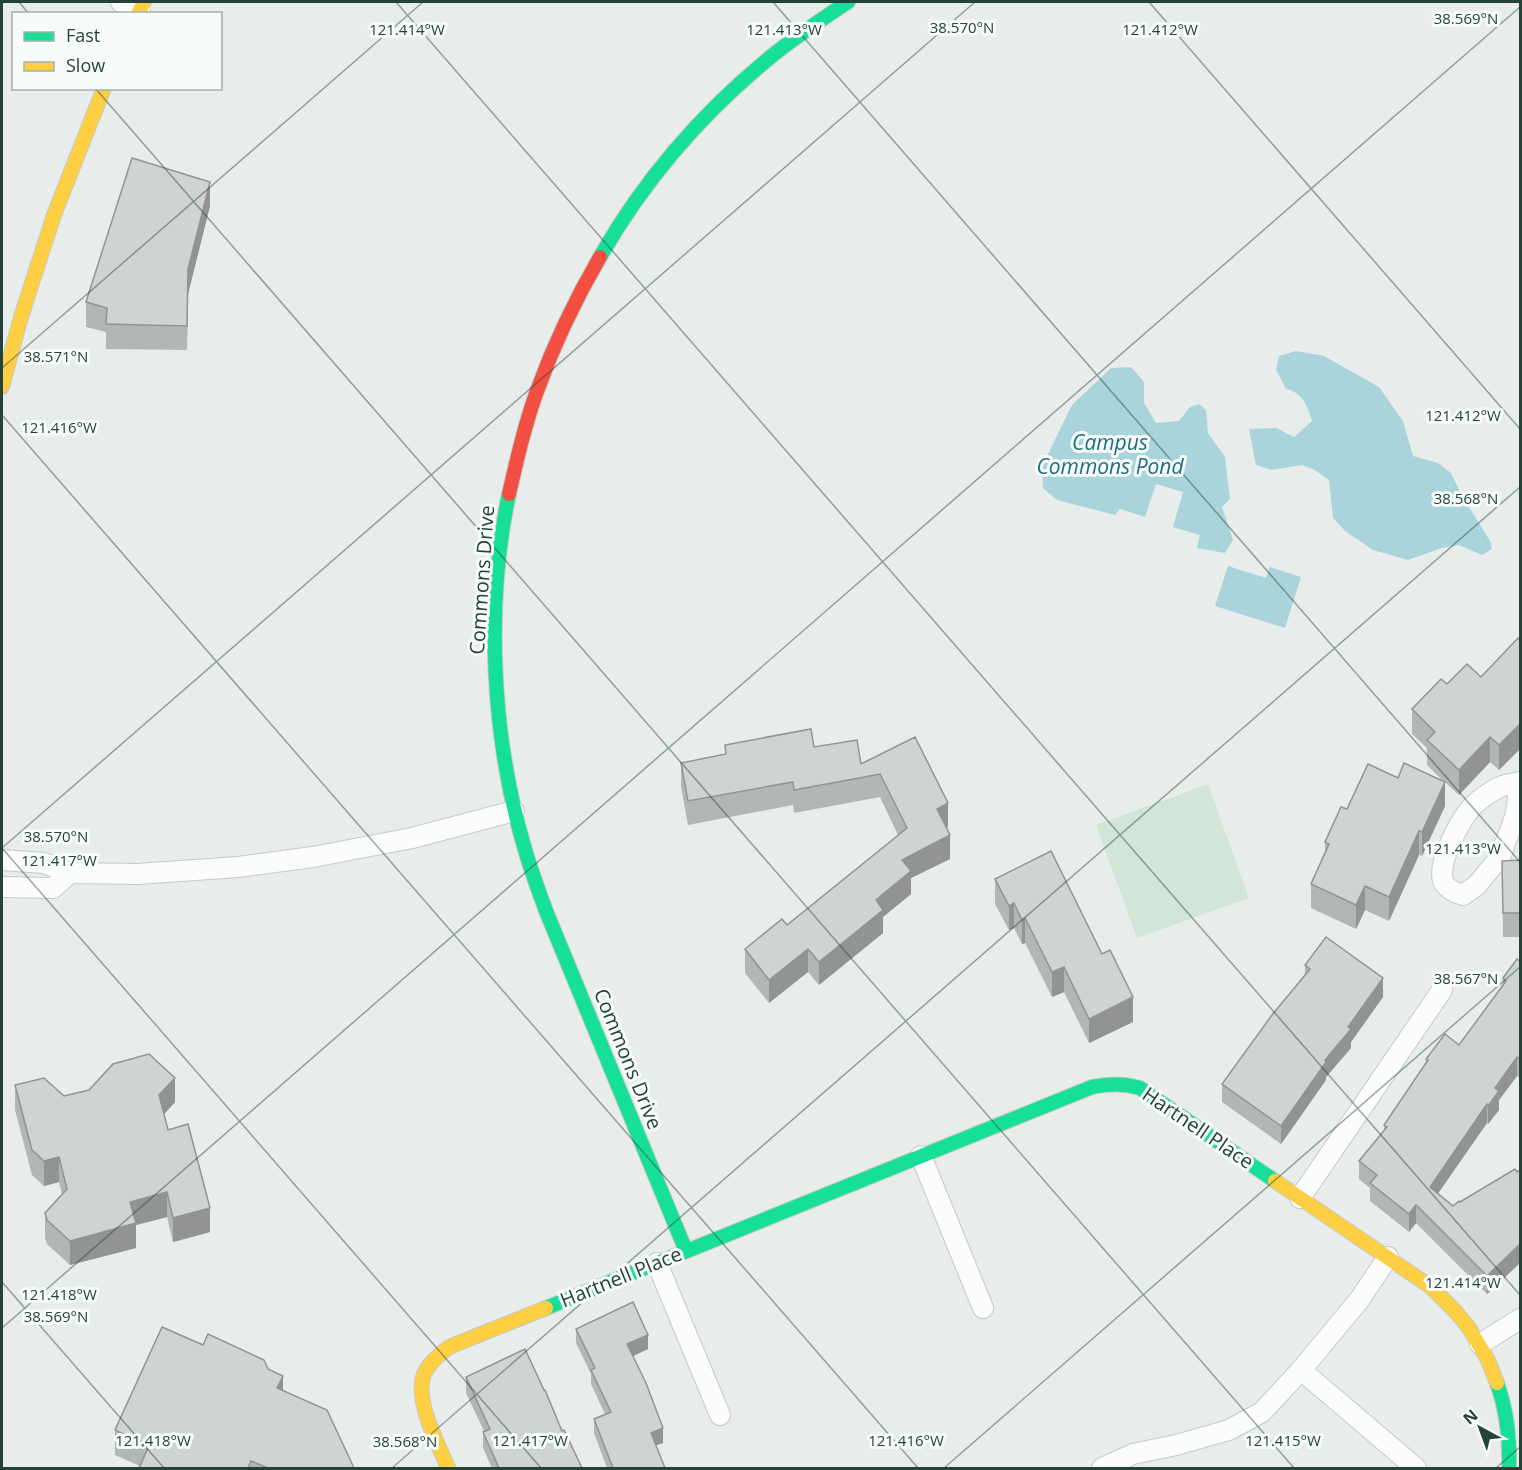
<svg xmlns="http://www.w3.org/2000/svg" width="1522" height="1470" font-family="'Open Sans',sans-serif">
	<rect width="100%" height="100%" fill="#e8edeb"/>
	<path fill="#d1e6d8" d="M1208 784 1249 898 1137 938 1096 825Z"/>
	<g fill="#a9d4db">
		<path d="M1296 351 1324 356 1379 387 1403 421 1413 456 1438 463 1451 473 1461 494 1490 541 1492 549 1482 555 1459 545 1442 548 1408 560 1373 550 1345 531 1333 518 1329 480 1313 469 1302 465 1271 470 1256 465 1249 429 1276 428 1294 437 1312 421C1308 406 1302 392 1286 389L1276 370 1279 356Z"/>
		<path d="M1131 367 1144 382V403L1156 423 1179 421 1190 407 1199 404 1206 410 1208 433 1225 457 1230 499 1222 507 1233 540 1225 553 1197 548 1200 535 1173 527 1183 492 1156 484 1145 517 1120 509 1115 515 1057 500 1043 488 1042 466 1072 405 1111 368Z"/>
		<path d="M1228 566 1266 578 1270 567 1301 577 1285 628 1215 606Z"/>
	</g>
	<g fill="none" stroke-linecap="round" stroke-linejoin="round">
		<defs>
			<g id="street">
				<path d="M121 2 140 11"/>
				<path d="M1517 783 1518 799 1515 817 1500 857 1477 885 1463 895C1456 893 1448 890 1444 883 1435 866 1461 816 1475 804 1481 798 1495 789 1502 786 1508 784 1515 783 1520 782"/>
				<path d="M2 860 44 863 70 873 137 874 238 867 313 857 412 838 514 811"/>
				<path d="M2 887 53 888 70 873"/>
				<path d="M921 1156 983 1308"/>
				<path d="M1300 1198 1442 990"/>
				<path d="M657 1263 720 1415"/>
				<path d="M1480 1344 1520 1319"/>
				<path d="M1301 1370 1416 1468"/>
				<path d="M1102 1468 1133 1454 1176 1445 1229 1430 1262 1412 1301 1370 1360 1299 1388 1257"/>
			</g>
			<g id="fast">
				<path d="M600 257C644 180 704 111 773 55 797 36 822 19 848 2"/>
				<path d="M509 494C485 605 492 737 524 846 530 868 538 889 546 911L686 1251"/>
				<path d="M546 1308 1092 1087C1109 1084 1123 1083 1140 1088L1275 1181"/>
				<path d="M1497 1383C1507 1411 1510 1439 1509 1468"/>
			</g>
			<g id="slow">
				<path d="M138 14 144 2"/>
				<path d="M2 387 21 317 54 215 104 88"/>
				<path d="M1275 1181 1431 1287 1456 1312 1469 1328 1488 1360 1497 1383"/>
				<path d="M448 1468C438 1443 414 1401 424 1374 429 1363 439 1355 449 1347L546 1308"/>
			</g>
			<path id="jam" d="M509 494C517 459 525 424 537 391 554 344 575 300 600 257"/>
		</defs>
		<use href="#street" stroke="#c5cac8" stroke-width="22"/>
		<use href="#fast" stroke="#c3cbc8" stroke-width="16"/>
		<use href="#slow" stroke="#c3cbc8" stroke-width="16"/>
		<use href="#jam" stroke="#c3cbc8" stroke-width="16"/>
		<use href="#street" stroke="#fcfcfc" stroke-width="20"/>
		<use href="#fast" stroke="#16e098" stroke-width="14"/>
		<use href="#slow" stroke="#ffcf43" stroke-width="14"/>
		<use href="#jam" stroke="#f24e42" stroke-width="14"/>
	</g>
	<g fill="#b2b6b5">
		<path d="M210 206 188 294 187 350 106 349V332L86 327V302Z"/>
		<path d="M1521 641V748L1499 770 1490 762 1459 795 1445 782V806L1422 856 1419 855 1389 921 1365 910 1356 929 1311 908V884L1325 854V842L1347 809 1398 778 1444 782 1427 765V748L1412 734V709L1447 684 1481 677Z"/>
		<path d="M915 737 948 827 946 828 950 859 911 878V894L883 917V933L819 985 808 972 769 1003 745 973V949L787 925 898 835 880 797 794 813 793 805 688 825 681 786V763L725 755V745L814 747 861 764Z"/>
		<path d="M1521 860V937H1503L1502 861Z"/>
		<path d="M995 879 1133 1022 1089 1043 1064 992 1052 997 1025 943 1022 944 1014 928 1009 930 995 904Z"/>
		<path d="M1521 962V1078L1517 1076 1499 1100V1110L1488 1124 1487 1123 1438 1193 1453 1206 1521 1169V1262L1487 1294 1416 1223 1409 1232 1370 1201V1188L1359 1179V1161L1384 1131V1125L1426 1063V1059L1459 1045 1503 985V978Z"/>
		<path d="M1305 965 1383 997 1351 1042V1048L1326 1077V1080L1281 1144 1222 1102V1084L1305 975Z"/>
		<path d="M15 1085 64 1096 175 1102 164 1114 168 1130 210 1232 173 1242 167 1217 136 1225V1248L70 1265 47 1244 45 1238V1213L62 1194 59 1182 44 1186 32 1175 15 1110Z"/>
		<path d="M576 1329 648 1349 633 1356 663 1443 656 1445 665 1468H607L594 1433V1419L605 1414 591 1384V1374L576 1343Z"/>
		<path d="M203 1345 268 1369 283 1390 354 1468H139L140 1466 115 1455V1430Z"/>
		<path d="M466 1377 562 1431 582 1468H492L483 1448V1432L484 1431 466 1393Z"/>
	</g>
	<g fill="#919493">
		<path d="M210 182V206L188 294 187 350 188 269Z"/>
		<path d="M1521 723V748L1499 770V745Z"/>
		<path d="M1490 737V762L1459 795V770Z"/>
		<path d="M1445 782V806L1422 856V832Z"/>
		<path d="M948 803V827L937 832V809Z"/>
		<path d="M1419 831V855L1389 921V897Z"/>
		<path d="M950 835V859L911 878V894L883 917V933L819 985V962L876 900 902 860Z"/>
		<path d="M1365 886V910L1356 929V905Z"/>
		<path d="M1014 903V928L1009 930V906Z"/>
		<path d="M1025 918V943L1022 944V920Z"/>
		<path d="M808 949V972L769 1003V980Z"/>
		<path d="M1064 967V992L1052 997V972Z"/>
		<path d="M1383 978V997L1351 1042V1048L1326 1077V1080L1281 1144V1126L1325 1060Z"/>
		<path d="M1133 997V1022L1089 1043V1019Z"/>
		<path d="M1517 1057V1076L1499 1100V1110L1488 1124V1106L1495 1088Z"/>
		<path d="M175 1078V1102L159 1120V1095Z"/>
		<path d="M1487 1104V1123L1430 1205V1187Z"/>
		<path d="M59 1157V1182L44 1186V1161Z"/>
		<path d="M167 1192V1217L136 1225V1248L70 1265V1241L130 1202Z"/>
		<path d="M1416 1205V1223L1409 1232V1214Z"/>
		<path d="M210 1208V1232L173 1242V1218Z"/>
		<path d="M1521 1243V1262L1487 1294V1276Z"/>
		<path d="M648 1335V1349L627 1359V1344Z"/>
		<path d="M283 1376V1400L277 1388Z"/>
		<path d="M663 1428V1443L651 1447V1433Z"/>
	</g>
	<g fill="#cfd4d2" stroke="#919493" stroke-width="1.5">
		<path d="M132 158 210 182 188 269 187 326 106 324 107 308 86 302Z"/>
		<path d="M1518 638 1521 641V723L1499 745 1490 737 1459 770 1427 740 1435 732 1412 709 1441 679 1447 684 1467 664 1481 677Z"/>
		<path d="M811 729 814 747 857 740 861 764 915 737 948 803 937 809 950 835 902 860 911 871 876 900 883 910 819 962 808 949 769 980 745 949 782 919 787 925 907 828 880 774 794 790 793 782 688 801 681 763 726 754 725 745Z"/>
		<path d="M1404 763 1445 782 1422 832 1419 831 1389 897 1365 886 1356 905 1311 884 1329 844 1325 842 1341 807 1347 809 1368 764 1398 778Z"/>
		<path d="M1051 851 1102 954 1110 950 1133 997 1089 1019 1064 967 1052 972 1025 918 1022 920 1014 903 1009 906 995 879Z"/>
		<path d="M1521 860V913H1503L1502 861Z"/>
		<path d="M1326 937 1383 978 1348 1027 1351 1029 1325 1060 1326 1062 1281 1126 1222 1084 1272 1015 1310 969 1305 965Z"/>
		<path d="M1517 959 1521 962V1060L1517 1057 1495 1088 1499 1091 1488 1106 1487 1104 1430 1187 1453 1206 1459 1201 1460 1202 1515 1169 1517 1172 1521 1169V1243L1487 1276 1416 1205 1409 1214 1370 1183 1377 1175 1359 1161 1387 1127 1384 1125 1428 1060 1426 1059 1445 1034 1459 1045 1506 981 1503 978Z"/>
		<path d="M149 1054 175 1078 159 1095 168 1130 188 1124 210 1208 173 1218 167 1192 130 1202 136 1223 70 1241 47 1220 45 1213 67 1189 59 1157 44 1161 32 1150 15 1085 44 1078 64 1096 89 1090 113 1064Z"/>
		<path d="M633 1302 648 1335 627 1344 646 1383 663 1428 651 1433 665 1468H613L594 1419 611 1412 591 1370 595 1368 576 1329Z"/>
		<path d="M162 1327 203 1345 208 1334 264 1360 268 1369 283 1376 277 1388 327 1410 354 1468H268L251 1461 248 1468H139L149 1446 115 1430Z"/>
		<path d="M525 1349 544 1390H545L562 1431 564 1430 582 1468H499L483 1432 490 1429 466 1377Z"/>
	</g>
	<path fill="none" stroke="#24423a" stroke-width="1.5" stroke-opacity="0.45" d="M19 2 29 14M396 2 1520 1295M773 2 1520 862M1149 2 1520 429M95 88 1294 1468M2 368 423 2M2 415 918 1468M2 848 541 1468M2 848 975 2M2 1282 164 1468M2 1328 1520 7M392 1468 1520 487M944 1468 1520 967M1496 1468 1520 1447"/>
	<g text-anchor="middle" stroke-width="6" stroke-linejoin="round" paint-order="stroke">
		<g font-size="20" fill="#24423a" stroke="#f7fbf9">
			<text transform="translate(482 580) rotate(-86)" y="7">Commons Drive</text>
			<text transform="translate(628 1059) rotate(68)" y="7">Commons Drive</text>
			<text transform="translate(1198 1128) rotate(34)" y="7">Hartnell Place</text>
			<text transform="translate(621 1277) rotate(-22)" y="7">Hartnell Place</text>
		</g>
		<g font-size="21" font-style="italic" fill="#1c6f80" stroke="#f7fbf9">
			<text x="1110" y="450">Campus<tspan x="1110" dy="24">Commons Pond</tspan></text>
		</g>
	</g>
	<g font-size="15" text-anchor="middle" fill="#24423a" stroke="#f7fbf9" stroke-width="6" stroke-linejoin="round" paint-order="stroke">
		<text x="1466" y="24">38.569°N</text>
		<text x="962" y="33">38.570°N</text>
		<text x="407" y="35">121.414°W</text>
		<text x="784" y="35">121.413°W</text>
		<text x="1160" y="35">121.412°W</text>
		<text x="56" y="362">38.571°N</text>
		<text x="1463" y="421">121.412°W</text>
		<text x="59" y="433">121.416°W</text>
		<text x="1466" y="504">38.568°N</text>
		<text x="56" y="842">38.570°N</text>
		<text x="1463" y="854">121.413°W</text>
		<text x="59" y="866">121.417°W</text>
		<text x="1466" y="984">38.567°N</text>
		<text x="1463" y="1288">121.414°W</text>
		<text x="59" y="1300">121.418°W</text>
		<text x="56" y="1322">38.569°N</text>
		<text x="153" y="1446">121.418°W</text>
		<text x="530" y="1446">121.417°W</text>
		<text x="906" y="1446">121.416°W</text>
		<text x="1283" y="1446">121.415°W</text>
		<text x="405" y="1447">38.568°N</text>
	</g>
	<rect width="1522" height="1470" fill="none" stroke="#24423a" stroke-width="6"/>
	<rect x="12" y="12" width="210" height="78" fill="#f7fbf9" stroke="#a3b1ad" stroke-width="1.5"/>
	<rect x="24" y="32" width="30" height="9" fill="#16e098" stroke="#a3b1ad" stroke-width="1.5"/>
	<text x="66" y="42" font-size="18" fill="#24423a">Fast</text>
	<rect x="24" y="62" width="30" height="9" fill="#ffcf43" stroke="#a3b1ad" stroke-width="1.5"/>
	<text x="66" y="72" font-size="18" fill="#24423a">Slow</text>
	<g transform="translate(1480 1428) rotate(319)" stroke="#f7fbf9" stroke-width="4.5" paint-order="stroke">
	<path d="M0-4.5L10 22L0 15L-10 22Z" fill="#24423a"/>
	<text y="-9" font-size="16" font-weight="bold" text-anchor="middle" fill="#24423a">N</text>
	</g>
</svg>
